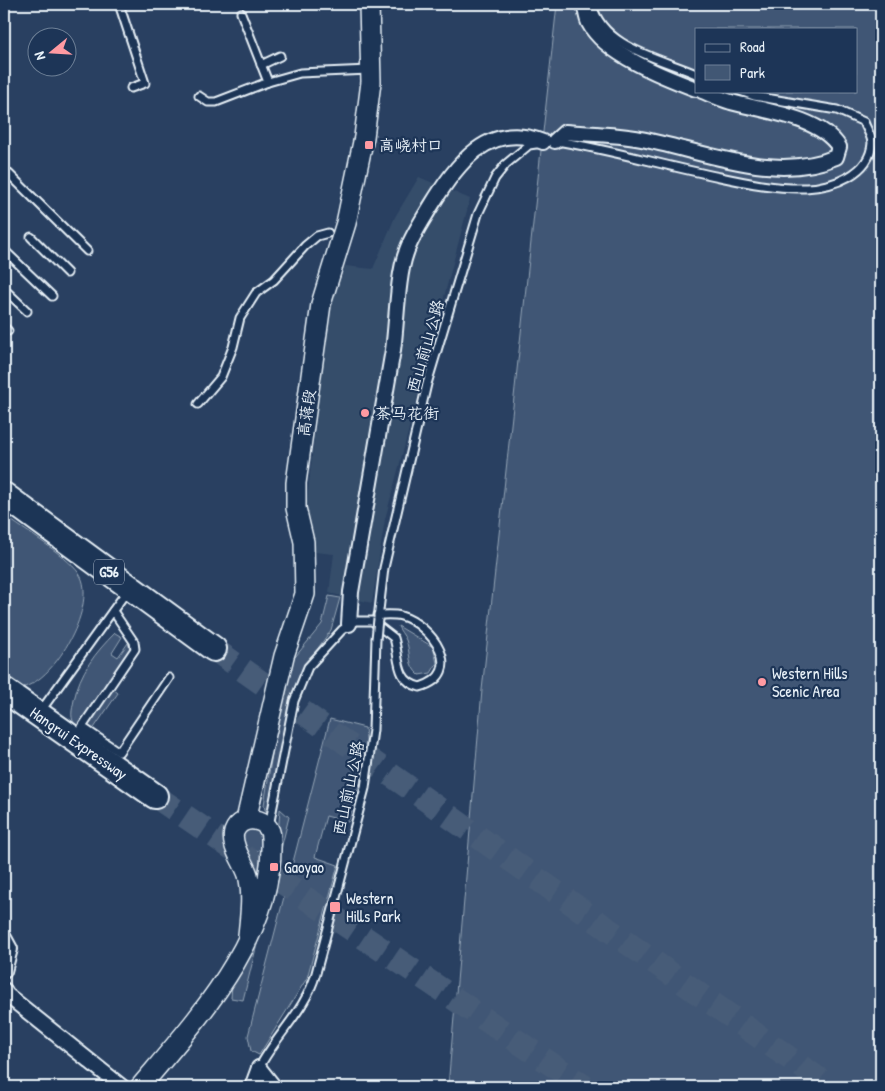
<svg xmlns="http://www.w3.org/2000/svg" width="885" height="1091" font-family="'Patrick Hand','LXGW WenKai TC',sans-serif">
	<rect width="100%" height="100%" fill="#294061"/>
	<filter id="ink" filterUnits="userSpaceOnUse"><feTurbulence type="fractalNoise" baseFrequency=".02" numOctaves="2"/><feDisplacementMap in="SourceGraphic" scale="10" xChannelSelector="R" yChannelSelector="G"/><feConvolveMatrix kernelMatrix="1 2 1 2 8 2 1 2 1" color-interpolation-filters="sRGB"/></filter>
	<g filter="url(#ink)">
		<path fill="#364d6b" d="M419 177 470 199 385 519 372 603 329 593 334 554 315 552 306 509 328 316 345 266 373 269 395 217Z"/>
		<g fill="#415774" stroke="#94a4b6" fill-rule="evenodd">
			<path d="M557 4H881V1087H448L482 690ZM696 29H856V91H696Z"/>
			<path d="M4 515C22 529 73 559 81 577 96 608 53 685 19 688 14 688 8 686 4 685Z"/>
			<path d="M329 596 340 598 331 630 306 665 296 684 271 808 268 811 265 810 264 805 277 723 291 662 322 624Z"/>
			<path d="M398 626 433 647 437 663 431 673 419 675C407 665 411 653 406 640 404 635 399 630 398 626Z"/>
			<path d="M115 633 122 637 112 653 118 657 128 643 130 649 77 727C69 718 72 711 74 700 80 672 95 653 115 633Z"/>
			<path d="M113 689 118 693 92 731 87 727Z"/>
			<path d="M330 719 365 728C370 759 357 793 348 822L326 816 315 857 338 865 307 978 259 1055 251 1051 248 1036Z"/>
			<path d="M280 809 289 817 243 1000 231 998 232 985 241 971 278 836Z"/>
			<path d="M244 828 261 829 264 846C258 852 252 853 245 850L240 835Z"/>
		</g>
		<g fill="none" stroke-linecap="round" stroke-linejoin="round">
			<g stroke="#465b78" stroke-width="24" stroke-dasharray="24 12" stroke-linecap="butt">
				<path d="M214 649 830 1087"/>
				<path d="M155 796 585 1087"/>
			</g>
			<defs>
				<g id="lane">
					<path d="M119 4 145 83 131 88"/>
					<path d="M592 4C602 48 660 58 696 74"/>
					<path d="M241 13 268 82"/>
					<path d="M261 65 280 56"/>
					<path d="M199 96 208 102H216L268 82 300 73 369 70"/>
					<path d="M557 141C612 150 665 166 720 177 748 183 777 189 806 188 833 187 870 174 872 143 872 137 866 128 864 122L837 110 754 96 740 91"/>
					<path d="M4 169 87 251"/>
					<path d="M31 237 67 273"/>
					<path d="M4 250 52 296"/>
					<path d="M4 289 27 311"/>
					<path d="M4 327 8 331"/>
					<path d="M198 404 221 377 233 347 240 318 256 293 274 280 305 246 317 236 328 233"/>
					<path d="M113 611 134 642 135 649 82 727 119 752 169 678"/>
					<path d="M378 619 384 568 427 384 478 214 495 178 506 164 529 145 536 144"/>
					<path d="M40 712 127 591"/>
					<path d="M269 826 294 701 308 667 342 630 356 621H372L394 638C400 658 395 681 420 687 468 673 430 624 401 616 394 614 385 615 378 615"/>
					<path d="M259 1068C276 1035 306 1010 316 973L365 788 373 730 376 639"/>
				</g>
				<g id="street">
					<path d="M584 4C586 10 586 17 589 23 605 54 664 77 696 89"/>
					<path d="M555 141 565 132C590 134 617 134 641 139 703 151 775 183 836 157L839 147C820 117 764 111 731 102 721 99 712 95 702 91"/>
					<path d="M349 624 351 592C365 511 379 431 393 350 397 322 397 278 406 253 411 237 422 221 431 206 456 165 488 120 543 142"/>
					<path d="M4 938 10 949 4 971"/>
					<path d="M4 990 7 995 122 1087"/>
					<path d="M259 1068 274 1087"/>
					<path d="M252 1087 259 1068"/>
				</g>
				<g id="secondary">
					<path d="M246 820 284 656 305 594 304 542 296 508V483L321 304 346 223 364 137 371 82 369 4"/>
					<path d="M140 1087C199 1017 275 936 271 838 271 817 241 813 234 832 230 846 244 862 248 875 253 894 250 916 248 935"/>
				</g>
				<g id="highway">
					<path d="M4 495 214 649"/>
					<path d="M4 690 155 796"/>
				</g>
			</defs>
			<use href="#lane" stroke="#e8f1f8" stroke-width="11"/>
			<use href="#street" stroke="#e8f1f8" stroke-width="18"/>
			<use href="#secondary" stroke="#e8f1f8" stroke-width="22"/>
			<use href="#highway" stroke="#e8f1f8" stroke-width="28"/>
			<use href="#lane" stroke="#1d3557" stroke-width="7"/>
			<use href="#street" stroke="#1d3557" stroke-width="14"/>
			<use href="#secondary" stroke="#1d3557" stroke-width="19"/>
			<use href="#highway" stroke="#1d3557" stroke-width="24"/>
			<defs>
				<path id="lane-bridge" d="M376 639 378 619"/>
			</defs>
			<use href="#lane-bridge" stroke="#e8f1f8" stroke-width="11" stroke-linecap="butt"/>
			<use href="#lane-bridge" stroke="#1d3557" stroke-width="7"/>
		</g>
	</g>
	<g fill="#ff9aa2" stroke="#1d3557" stroke-width="2">
		<rect x="364" y="140" width="10" height="10" rx="2.5"/>
		<circle cx="365" cy="413" r="5"/>
		<circle cx="762" cy="682" r="5"/>
		<rect x="269" y="862" width="10" height="10" rx="2.5"/>
		<rect x="329" y="901" width="12" height="12" rx="2.5"/>
	</g>
	<g text-anchor="middle" stroke-width="4.5" stroke-linejoin="round" paint-order="stroke">
		<rect fill="#1d3557" stroke="#abb9c8" stroke-width="1" x="94" y="559.5" width="30" height="25" rx="4"/>
		<g font-size="15" font-weight="bold" fill="#e8f1f8">
			<text x="109" y="577">G56</text>
		</g>
		<g font-size="16" fill="#e8f1f8" stroke="#1d3557" text-anchor="start">
			<text x="379" y="151">高峣村口</text>
			<text x="375" y="419">茶马花街</text>
			<text x="772" y="679">Western Hills<tspan x="772" dy="18">Scenic Area</tspan></text>
			<text x="284" y="873">Gaoyao</text>
			<text x="346" y="904">Western<tspan x="346" dy="18">Hills Park</tspan></text>
		</g>
		<g font-size="16" fill="#e8f1f8" stroke="#1d3557">
			<text transform="translate(425 346) rotate(-74)" y="6">西山前山公路</text>
			<text transform="translate(306 413) rotate(-82)" y="6">高蒋段</text>
			<text transform="translate(79 743) rotate(35)" y="6">Hangrui Expressway</text>
			<text transform="translate(348 788) rotate(-78)" y="6">西山前山公路</text>
		</g>
	</g>
	<rect width="885" height="1091" fill="none" stroke="#1d3557" stroke-width="20"/>
	<rect x="10" y="10" width="865" height="1071" fill="none" stroke="#e8f1f8" stroke-width="2" filter="url(#ink)"/>
	<rect x="695" y="28" width="162" height="65" fill="#1d3557" stroke="#6e8097"/>
	<rect x="705" y="44" width="25" height="8" fill="#1d3557" stroke="#6e8097"/>
	<text x="740" y="52" font-size="15" fill="#e8f1f8">Road</text>
	<rect x="705" y="65" width="25" height="15" fill="#415774" stroke="#6e8097"/>
	<text x="740" y="78" font-size="15" fill="#e8f1f8">Park</text>
	<g transform="translate(52 52) rotate(252)"><circle r="24" fill="#1d3557" stroke="#6e8097"/>
	<path d="M0-4L9 19L0 12L-9 19Z" fill="#ff9aa2"/>
	<text y="-8" font-size="14" font-weight="bold" text-anchor="middle" fill="#e8f1f8">N</text>
	</g>
</svg>
